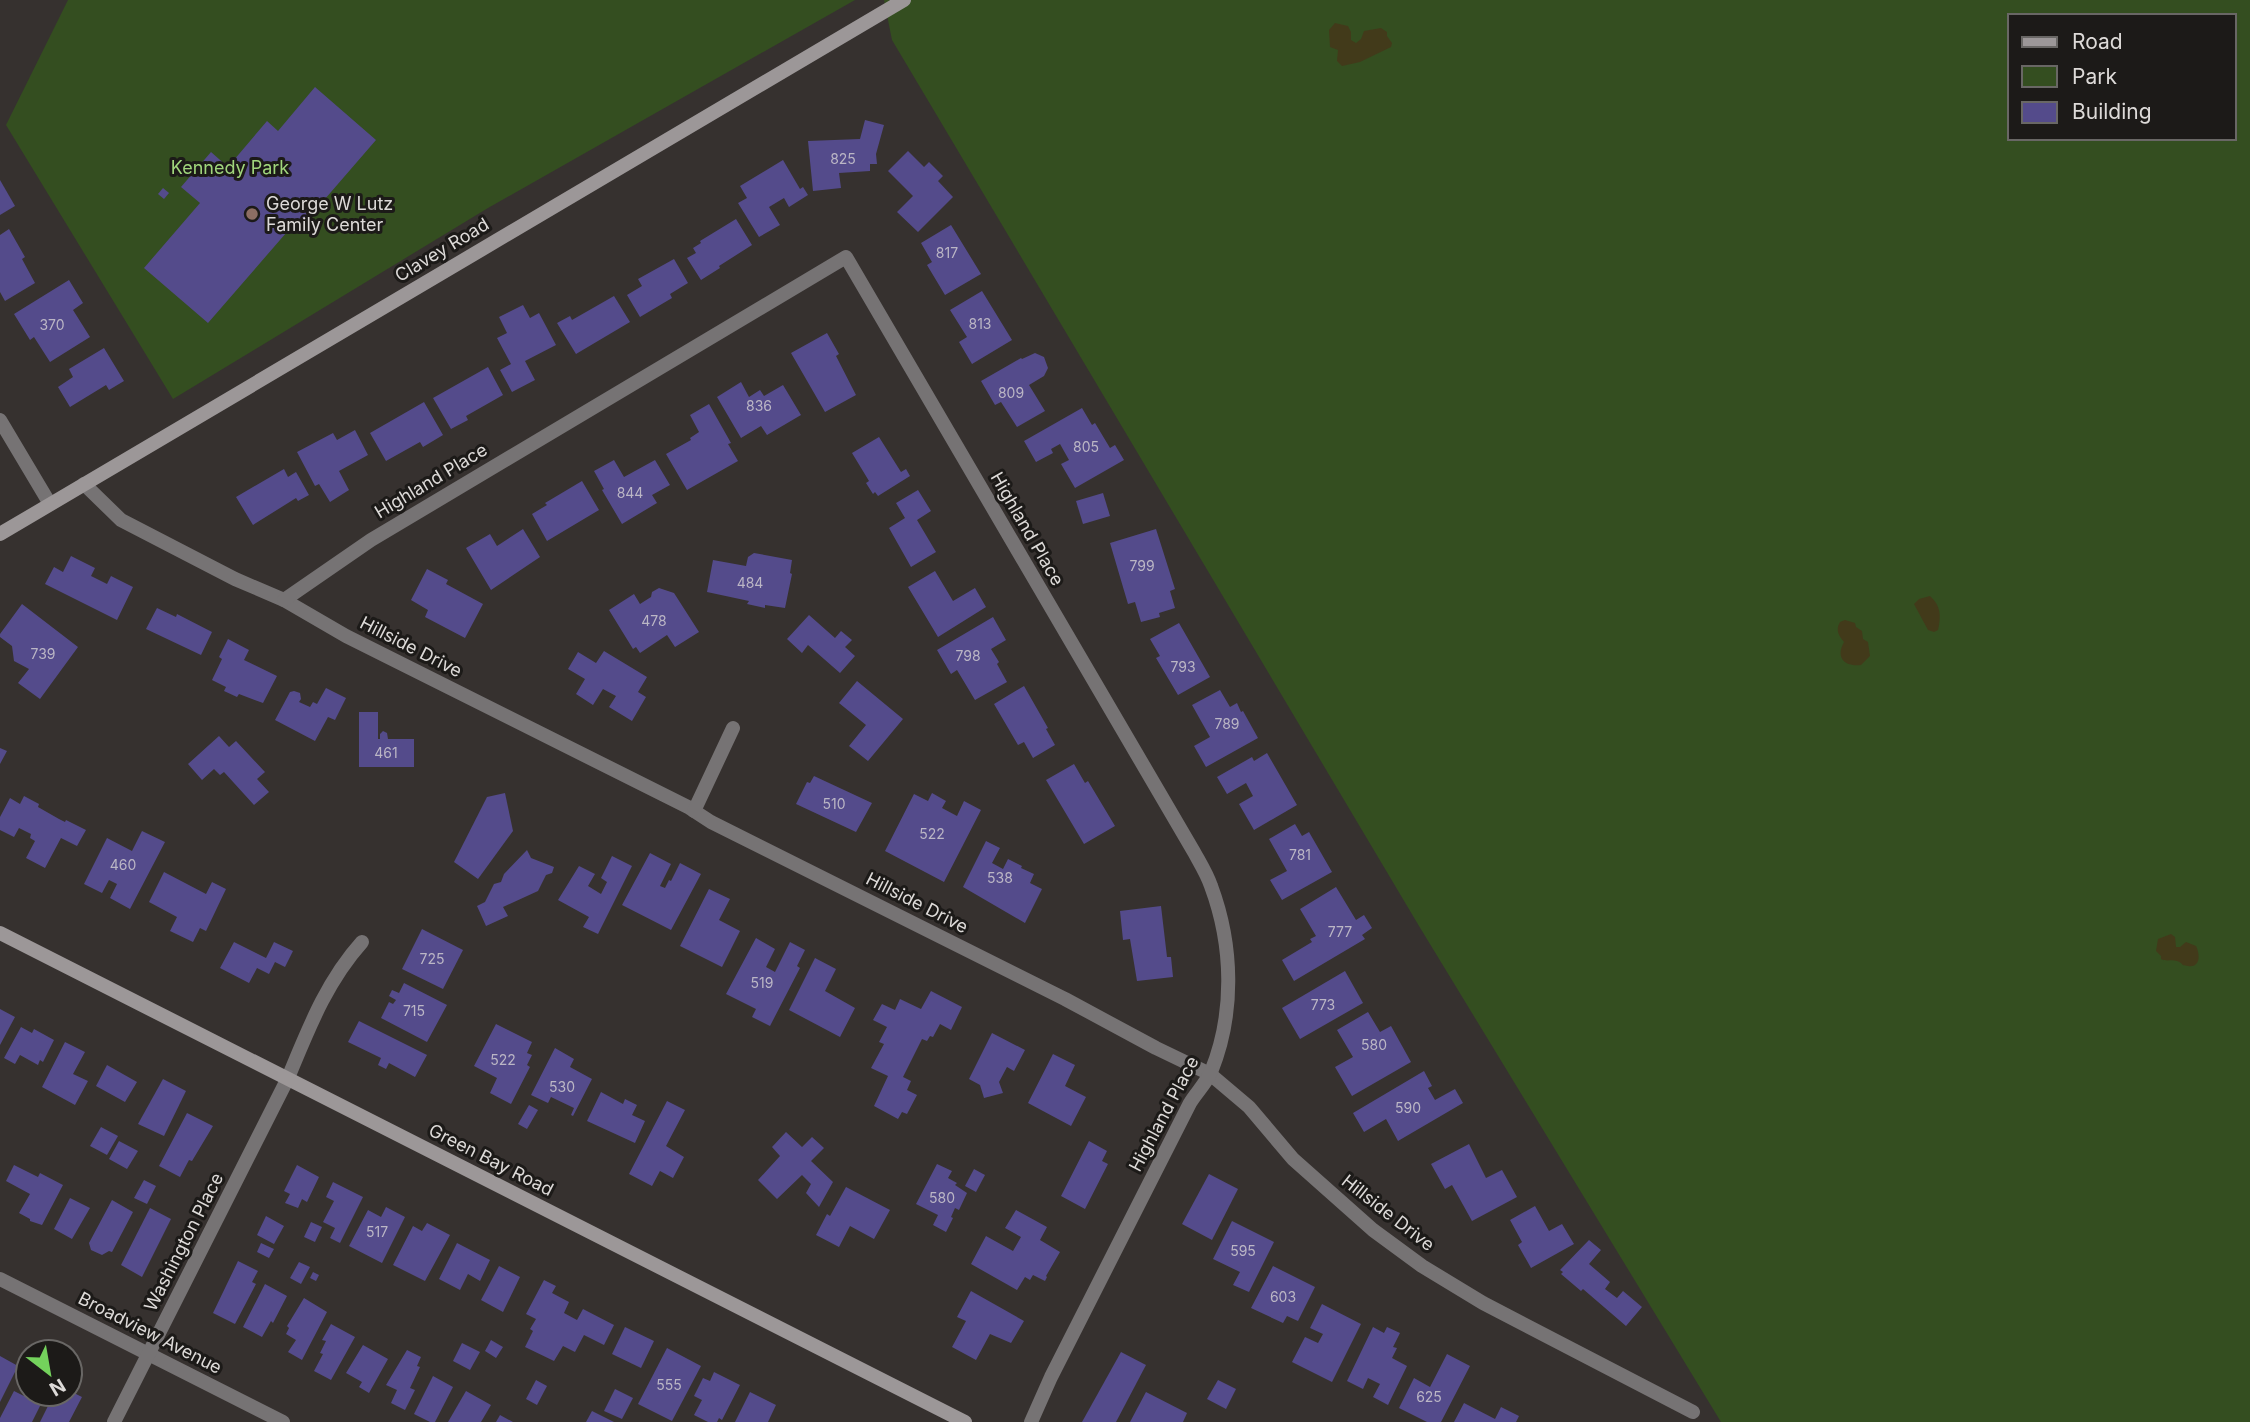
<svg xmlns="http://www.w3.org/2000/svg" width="2250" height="1422" font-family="Inter,sans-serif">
	<rect width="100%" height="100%" fill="#36312f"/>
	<g fill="#344e20" fill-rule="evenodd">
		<path d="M68 0H855L488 208 173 399 6 125Z"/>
		<path d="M884 0H2250V1422H1721L1419 926 892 40ZM2010 16H2234V138H2010Z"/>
	</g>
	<g fill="#423a1a">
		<path d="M1335 23 1348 26 1351 32V40L1356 43 1361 39 1364 31 1381 28 1387 32V36L1392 43 1391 47 1360 62 1342 66 1337 61 1338 50 1330 47 1329 30Z"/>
		<path d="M1930 596C1941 606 1941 616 1938 630L1934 632 1928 630 1914 604 1919 599Z"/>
		<path d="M1845 620 1855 623 1856 627 1862 631 1863 639 1868 642 1870 656 1861 665C1845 667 1835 658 1844 642 1839 636 1835 630 1840 622Z"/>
		<path d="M2171 934 2175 937 2176 947H2180L2186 942 2196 946C2200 954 2201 968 2188 966 2179 965 2185 964 2177 961 2171 959 2167 962 2161 959V956L2156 951 2158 939Z"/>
	</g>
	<g fill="#544b8b">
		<path d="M315 87 376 140 299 229 293 225 208 323 144 268 200 203 181 187 211 152 228 167 267 121 278 131Z"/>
		<path d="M865 120 884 125 876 154 877 164H870V171L839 173 841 188 813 191 808 141 860 139Z"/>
		<path d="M908 151 924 167 929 162 943 176 938 181 953 197 918 232 897 212 913 196 888 171Z"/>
		<path d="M783 160 800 189 803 187 808 195 789 207 784 198 769 207 780 225 759 237 738 203 747 198 740 186Z"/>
		<path d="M0 180 15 206 0 215Z"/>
		<path d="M163 188 169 193 164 199 158 194Z"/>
		<path d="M736 219 752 245 719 266 720 268 701 280 687 258 696 253 693 248 701 243 700 241Z"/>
		<path d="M951 225 981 274 945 295 927 265 932 262 921 243Z"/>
		<path d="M9 229 25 257 22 259 35 283 5 301 0 292V235Z"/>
		<path d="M674 259 688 283 670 294 672 298 640 317 627 295 642 286 638 279Z"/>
		<path d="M69 280 83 303 73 310 90 337 50 362 34 337 30 340 14 314Z"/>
		<path d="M982 291 1012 340 972 364 959 342 967 337 950 310Z"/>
		<path d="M614 296 630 322 576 354 557 323 570 316 572 320Z"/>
		<path d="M523 305 530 318 539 313 556 345 525 361 535 380 512 392 500 370 511 364 497 338 507 333 499 317Z"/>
		<path d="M827 333 839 354 836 356 856 395 825 412 791 353Z"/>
		<path d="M104 348 124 381 109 390 106 385 70 407 58 387 73 377 69 369Z"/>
		<path d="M1035 353 1044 357 1048 368 1044 376 1029 385 1045 411 1017 427 1001 402 995 405 981 381 1021 358 1022 359Z"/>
		<path d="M488 367 503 395 466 416 468 420 451 429 433 398Z"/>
		<path d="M741 382 749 397 760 390 764 396 783 385 801 415 767 435 761 426 741 438 717 397Z"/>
		<path d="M424 402 443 435 423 447 420 442 386 461 370 433Z"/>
		<path d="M709 404 731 443 728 444 738 461 687 490 666 454 691 440 690 438 699 432 690 415Z"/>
		<path d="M1082 408 1092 425 1095 423 1110 448 1115 445 1124 460 1075 488 1061 464 1069 460 1060 444 1051 449 1053 453 1036 462 1024 441Z"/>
		<path d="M355 430 368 455 339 471 349 490 330 502 319 484 315 486 297 452 333 433 337 440Z"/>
		<path d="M879 437 901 472 906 469 910 476 878 496 875 492 873 494 866 483 869 481 852 453Z"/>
		<path d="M614 460 624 477 655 460 670 485 652 495 657 503 622 524 602 490 604 489 594 471Z"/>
		<path d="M284 469 288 477 296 472 309 495 298 501 296 498 253 525 236 497Z"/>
		<path d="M582 481 599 510 547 541 532 514 547 505 545 503Z"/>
		<path d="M918 490 931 511 917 520 936 552 911 567 889 528 905 518 896 503Z"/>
		<path d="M1103 493 1110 516 1083 524 1076 501Z"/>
		<path d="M523 529 540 557 491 590 466 548 490 534 497 546Z"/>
		<path d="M1156 529 1175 589 1170 591 1175 608 1159 613 1160 617 1141 622 1135 602 1128 604 1110 543Z"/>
		<path d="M754 553 792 560 790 573 792 574 785 608 765 605V608L747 604 749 601 707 592 713 560 746 566 748 557Z"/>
		<path d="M71 556 95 568 91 576 107 584 111 576 133 587 117 620 45 584 54 567 63 572Z"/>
		<path d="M427 569 448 580 446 584 483 604 465 638 425 617 428 610 411 600Z"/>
		<path d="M935 571 953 601 975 588 986 607 938 637 908 587Z"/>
		<path d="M659 588 674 593 699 632 675 647 667 635 640 653 636 647 633 649 609 610 634 594 640 604 651 597 652 592Z"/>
		<path d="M22 604 78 647 40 699 18 683 29 669 14 661 12 646 0 637V634Z"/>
		<path d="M157 608 176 617 177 614 212 632 201 655 146 629Z"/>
		<path d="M809 615 835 638 841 631 852 640 845 647 855 656 840 673 808 645 802 653 787 639Z"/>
		<path d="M993 617 1006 640 991 649 999 662 997 664 1007 682 975 700 957 670 951 674 937 650Z"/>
		<path d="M1179 623 1210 677 1178 695 1156 658 1160 656 1150 639Z"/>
		<path d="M228 639 249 650 244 660 277 676 263 703 239 694 237 697 224 691 226 687 212 680 222 659 219 657Z"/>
		<path d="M604 651 647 677 638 692 646 697 632 721 609 707 616 696 603 689 593 705 576 694 585 679 568 669 578 652 596 663Z"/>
		<path d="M857 681 903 719 868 761 849 746 866 725 839 703Z"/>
		<path d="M1024 686 1048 728 1046 729 1055 745 1033 758 1024 742 1018 745 994 704Z"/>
		<path d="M326 688 346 698 335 720 328 717 315 741 275 720 290 692 294 691 300 693 301 699 299 702 310 707 313 702 317 704Z"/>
		<path d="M1220 690 1230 707 1237 703 1241 712 1243 711 1258 738 1206 767 1194 746 1210 737 1192 705Z"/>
		<path d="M359 712H378V739H380V734L383 731 387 733 388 739H414V767H359Z"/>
		<path d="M219 736 229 747 236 741 265 772 257 779 269 792 254 805 224 772 220 775 214 769 202 780 188 764Z"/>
		<path d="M0 748 7 751 0 764Z"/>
		<path d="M1267 753 1297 805 1254 830 1239 804 1253 796 1246 783 1227 794 1217 777 1252 757 1254 761Z"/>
		<path d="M1074 764 1085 783 1088 781 1115 826 1084 844 1046 780Z"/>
		<path d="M814 776 872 803 856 832 796 804 807 782 810 783Z"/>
		<path d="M505 793 513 831 478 879 454 862 487 797Z"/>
		<path d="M932 793 946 801 942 808 957 816 964 801 981 810 944 882 885 851 914 794 928 801Z"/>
		<path d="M24 796 39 804 38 807 59 819 65 822 66 820 86 830 77 846 61 838 45 868 26 858 35 841 30 838 31 834 19 828 14 837 0 830V817L10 798 20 804Z"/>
		<path d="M1295 824 1302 836 1309 832 1332 872 1282 900 1270 880 1287 871 1269 839Z"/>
		<path d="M142 831 165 842 130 909 110 898 117 884 109 880 102 893 84 884 107 838 132 851Z"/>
		<path d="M986 841 1000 848 992 863 1003 869 1008 859 1022 866 1021 868 1034 874 1030 883 1042 889 1025 923 963 887Z"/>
		<path d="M527 850 531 858 554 867 552 873 546 875 538 891 503 907 508 916 486 926 477 906 485 902 494 884 501 882 504 874Z"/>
		<path d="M650 853 671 864 660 886 665 888 669 880 671 881 680 863 701 874 671 930 622 905Z"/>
		<path d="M612 856 632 866 598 934 583 927 589 917 558 900 579 866 595 874 588 886 601 894 607 882 601 878Z"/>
		<path d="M164 872 206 894 212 882 226 889 206 931 200 928 193 942 170 931 177 917 149 902Z"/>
		<path d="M1336 887 1356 920 1364 915 1372 928 1362 935 1365 939 1294 981 1282 960 1312 942 1310 939 1316 936 1300 909Z"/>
		<path d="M709 889 730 899 719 920 740 931 722 967 680 946Z"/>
		<path d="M1161 906 1167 957H1171L1173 977 1137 981 1130 939 1123 940 1120 911Z"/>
		<path d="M422 929 463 950 443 989 402 969Z"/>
		<path d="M756 938 775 949 766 967 775 972 790 942 805 950 797 966 800 968 770 1026 752 1017 756 1009 726 994Z"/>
		<path d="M234 942 266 958 274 942 293 951 285 967 275 962 269 974 257 968 249 983 220 968Z"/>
		<path d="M815 958 836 969 825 991 855 1008 840 1037 789 1010Z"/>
		<path d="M1345 971 1363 1003 1300 1039 1282 1008Z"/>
		<path d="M404 983 447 1005 427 1042 381 1018 389 1002 393 1004 396 1000 389 996 392 990 399 993Z"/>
		<path d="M931 991 962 1007 951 1030 940 1024 933 1037 930 1036 927 1041 922 1039 903 1077 911 1081 907 1090 917 1095 907 1114 902 1112 898 1119 874 1106 888 1076 871 1068 884 1044 879 1042 887 1027 873 1020 882 1004 895 1010 900 999 921 1009Z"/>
		<path d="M0 1009 15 1017 0 1045Z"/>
		<path d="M1368 1012 1380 1032 1391 1026 1411 1062 1352 1096 1335 1067 1353 1057 1337 1030Z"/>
		<path d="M359 1021 427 1055 415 1077 389 1063 386 1069 378 1065 381 1058 348 1042Z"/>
		<path d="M496 1024 532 1042 527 1053 532 1055 527 1065 530 1067 511 1104 490 1093 497 1078 474 1066Z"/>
		<path d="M21 1027 32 1033 34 1029 54 1040 43 1062 40 1060 38 1065 20 1055 15 1064 4 1058Z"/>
		<path d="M992 1033 1025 1050 1014 1071 1007 1067 999 1082 1003 1093 984 1098 980 1085 969 1079Z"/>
		<path d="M65 1042 85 1052 73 1074 88 1081 75 1105 42 1087Z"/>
		<path d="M555 1048 574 1059 570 1067 592 1079 573 1116 571 1115 574 1108 551 1097 548 1103 531 1095Z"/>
		<path d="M1053 1054 1075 1065 1065 1086 1086 1097 1071 1126 1028 1103Z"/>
		<path d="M107 1065 137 1082 125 1102 96 1086Z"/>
		<path d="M1424 1071 1432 1086 1428 1088 1435 1100 1455 1089 1463 1103 1398 1141 1386 1119 1364 1132 1353 1113Z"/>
		<path d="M163 1079 186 1091 164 1136 138 1124Z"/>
		<path d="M601 1092 623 1104 625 1099 637 1105 632 1115 645 1121 635 1143 587 1121Z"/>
		<path d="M667 1101 685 1110 666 1146 684 1157 673 1178 660 1171 652 1186 629 1174Z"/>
		<path d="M529 1105 538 1110 527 1129 518 1124Z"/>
		<path d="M187 1113 213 1126 192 1161 189 1160 180 1177 159 1166Z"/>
		<path d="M101 1127 118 1136 107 1155 90 1146Z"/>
		<path d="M786 1132 802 1147 812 1137 824 1148 811 1161 833 1182 819 1207 806 1193 811 1184 802 1175 777 1199 758 1180 780 1156 772 1147Z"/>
		<path d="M119 1141 138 1151 127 1169 109 1159Z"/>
		<path d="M1089 1141 1107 1151 1102 1161 1108 1164 1085 1209 1061 1196Z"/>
		<path d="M1469 1144 1486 1178 1502 1170 1517 1197 1472 1221 1452 1185 1445 1189 1431 1164Z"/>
		<path d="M937 1164 952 1171 948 1178 957 1183 955 1185 967 1193 959 1210 955 1208 951 1217 953 1218 946 1232 933 1225 938 1215 916 1204Z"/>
		<path d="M14 1165 38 1177 40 1173 63 1185 42 1225 30 1221V1219L19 1213 30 1194 6 1181Z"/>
		<path d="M297 1165 319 1177 307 1202 302 1199 298 1208 285 1203 290 1194 284 1191Z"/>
		<path d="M974 1169 985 1175 976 1192 965 1186Z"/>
		<path d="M1209 1174 1238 1189 1212 1240 1182 1224Z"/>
		<path d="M144 1180 156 1186 147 1204 134 1198Z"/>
		<path d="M333 1182 363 1197 340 1243 330 1238 335 1228 323 1222 334 1201 326 1197Z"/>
		<path d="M846 1187 890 1210 874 1239 850 1226 839 1247 816 1235 827 1214 830 1216Z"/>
		<path d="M70 1198 90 1208 72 1239 54 1229Z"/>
		<path d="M112 1200 133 1212 112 1252 109 1251 102 1255 91 1250 89 1243Z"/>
		<path d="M1535 1206 1549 1231 1562 1224 1574 1244 1531 1268 1518 1245 1522 1242 1510 1220Z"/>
		<path d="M386 1207 405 1217 382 1263 349 1246 368 1210 381 1217Z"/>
		<path d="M150 1208 171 1219 142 1277 121 1265Z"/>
		<path d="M1016 1210 1047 1227 1040 1240 1060 1252 1046 1276 1047 1277 1045 1281 1033 1275 1030 1280 1025 1277 1017 1290 971 1264 986 1236 1013 1251 1021 1237 1005 1228Z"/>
		<path d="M266 1216 284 1226 274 1244 257 1235Z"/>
		<path d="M1232 1221 1274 1242 1249 1292 1233 1285 1240 1272 1213 1259Z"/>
		<path d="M311 1222 322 1227 315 1242 304 1237Z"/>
		<path d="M427 1223 450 1235 425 1281 393 1265 413 1226 422 1231Z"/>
		<path d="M1589 1240 1601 1250 1589 1264 1610 1282 1605 1289 1617 1298 1623 1291 1642 1307 1626 1326 1583 1289 1581 1291 1561 1274 1563 1272 1560 1270Z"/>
		<path d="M261 1243 274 1249 269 1258 257 1252Z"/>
		<path d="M457 1243 490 1260 480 1281 468 1274 460 1290 439 1279Z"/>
		<path d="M238 1261 258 1271 252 1282 256 1284 235 1324 213 1313Z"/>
		<path d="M299 1262 310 1267 301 1284 290 1278Z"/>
		<path d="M499 1266 520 1277 503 1312 481 1300Z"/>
		<path d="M1273 1266 1315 1287 1298 1321 1287 1316 1283 1323 1251 1308Z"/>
		<path d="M313 1272 319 1275 316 1281 310 1278Z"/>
		<path d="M544 1280 556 1286 552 1293 569 1302 564 1313 577 1320 583 1309 614 1325 604 1345 584 1335 575 1352 563 1346 554 1361 525 1347 533 1331 530 1329 536 1319 526 1314Z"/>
		<path d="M265 1284 287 1296 273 1323 271 1321 262 1337 243 1327Z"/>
		<path d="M971 1291 1024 1321 1011 1343 990 1334 976 1360 952 1347 966 1321 957 1317Z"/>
		<path d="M304 1298 327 1312 302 1360 288 1352 296 1340 286 1334 289 1328 287 1326Z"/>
		<path d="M1322 1304 1361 1324 1332 1382 1292 1362 1305 1337 1318 1343 1323 1334 1310 1328Z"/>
		<path d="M331 1324 355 1337 331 1380 314 1371 323 1354 320 1353 326 1341 322 1340Z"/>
		<path d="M625 1327 654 1341 641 1368 612 1354Z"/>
		<path d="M1373 1327 1384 1333 1387 1327 1400 1333 1393 1347 1397 1348 1392 1358 1407 1366 1388 1405 1373 1397 1380 1384 1368 1378 1363 1389 1347 1381Z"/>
		<path d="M491 1340 503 1347 496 1358 485 1351Z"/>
		<path d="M462 1343 480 1352 470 1370 453 1361Z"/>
		<path d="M363 1345 388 1359 369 1393 359 1387 362 1382 346 1373Z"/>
		<path d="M667 1348 701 1366 672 1421 638 1404Z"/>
		<path d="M407 1350 421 1357 417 1366 420 1367 410 1388 415 1390 405 1410 391 1403 397 1390 386 1385Z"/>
		<path d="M1121 1352 1146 1365 1116 1422H1082Z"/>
		<path d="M1447 1354 1470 1366 1441 1422H1427L1399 1408 1414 1378 1430 1387Z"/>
		<path d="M0 1356 18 1366 0 1402Z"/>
		<path d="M714 1372 740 1385 722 1420 719 1418 717 1422H708L694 1415 702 1400 694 1396 703 1378 710 1381Z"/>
		<path d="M433 1376 453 1387 435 1422H430L414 1414Z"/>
		<path d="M536 1380 547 1386 537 1405 526 1399Z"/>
		<path d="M1218 1380 1236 1389 1226 1409 1207 1399Z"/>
		<path d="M28 1388V1394H46L32 1422H0V1418L14 1391 24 1396Z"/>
		<path d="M615 1389 633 1398 622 1419 604 1411Z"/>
		<path d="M70 1391 82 1397 69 1422H40L54 1394H70Z"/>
		<path d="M466 1391 491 1405 481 1422H448Z"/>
		<path d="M750 1392 776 1405 768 1422H735Z"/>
		<path d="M1146 1392 1187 1413 1183 1422H1130Z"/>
		<path d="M1464 1403 1495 1419 1501 1407 1519 1416 1516 1422H1454Z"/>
		<path d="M592 1411 614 1422H586Z"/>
		<path d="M500 1415 513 1422H496Z"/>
	</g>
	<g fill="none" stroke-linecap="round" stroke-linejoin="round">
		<g stroke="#767374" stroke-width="14">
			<path d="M0 420 50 504"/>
			<path d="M84 484 121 520 235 579 284 600 346 636 688 807 711 822 1065 999 1156 1048 1210 1074 1249 1107 1293 1159 1373 1230 1422 1266 1483 1303 1693 1412"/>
			<path d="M284 600 371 540 846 257 1194 852C1200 863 1207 874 1211 886 1233 945 1235 1013 1211 1072 1206 1083 1196 1093 1190 1103L1051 1377 1031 1422"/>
			<path d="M694 811 733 728"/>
			<path d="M0 1279 283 1422"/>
			<path d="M114 1422 288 1078C308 1030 326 982 362 942"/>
		</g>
		<g stroke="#9c9798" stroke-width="14">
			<path d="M0 534 904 0"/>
			<path d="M0 933 965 1422"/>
		</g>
	</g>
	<circle fill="#8d6e63" stroke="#1c1a18" stroke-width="2.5" cx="252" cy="214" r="7"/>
	<g text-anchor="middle" stroke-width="6" stroke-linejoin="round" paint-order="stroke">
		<g font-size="14" fill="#bbb6c5">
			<text x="843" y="164">825</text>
			<text x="947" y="258">817</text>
			<text x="980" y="329">813</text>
			<text x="52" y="330">370</text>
			<text x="1011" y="398">809</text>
			<text x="759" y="411">836</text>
			<text x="1086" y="452">805</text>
			<text x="630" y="498">844</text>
			<text x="1142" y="571">799</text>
			<text x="750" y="588">484</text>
			<text x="654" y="626">478</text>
			<text x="43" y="659">739</text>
			<text x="968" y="661">798</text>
			<text x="1183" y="672">793</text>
			<text x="1227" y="729">789</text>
			<text x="386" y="758">461</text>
			<text x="834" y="809">510</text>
			<text x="932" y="839">522</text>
			<text x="1300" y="860">781</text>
			<text x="123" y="870">460</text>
			<text x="1000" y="883">538</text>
			<text x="1340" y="937">777</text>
			<text x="432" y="964">725</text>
			<text x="762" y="988">519</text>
			<text x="1323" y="1010">773</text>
			<text x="414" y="1016">715</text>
			<text x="1374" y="1050">580</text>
			<text x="503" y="1065">522</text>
			<text x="562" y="1092">530</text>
			<text x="1408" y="1113">590</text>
			<text x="942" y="1203">580</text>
			<text x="377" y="1237">517</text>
			<text x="1243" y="1256">595</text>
			<text x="1283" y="1302">603</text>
			<text x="669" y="1390">555</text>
			<text x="1429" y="1402">625</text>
		</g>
		<g font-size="18" fill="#a0d67c" stroke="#1c1a18">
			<text x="230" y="174">Kennedy Park</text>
		</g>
		<g font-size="18" fill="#dddad8" stroke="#1c1a18" text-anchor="start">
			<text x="266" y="210">George W Lutz<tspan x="266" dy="21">Family Center</tspan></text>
		</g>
		<g font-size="18" fill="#dddad8" stroke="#1c1a18">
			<text transform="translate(442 250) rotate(-31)" y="6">Clavey Road</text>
			<text transform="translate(431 481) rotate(-31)" y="6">Highland Place</text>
			<text transform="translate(1027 529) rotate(60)" y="6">Highland Place</text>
			<text transform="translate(411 647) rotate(27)" y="6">Hillside Drive</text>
			<text transform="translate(917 903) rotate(27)" y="6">Hillside Drive</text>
			<text transform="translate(1164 1114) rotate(-62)" y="6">Highland Place</text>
			<text transform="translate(491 1160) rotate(27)" y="6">Green Bay Road</text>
			<text transform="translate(1388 1213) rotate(38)" y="6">Hillside Drive</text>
			<text transform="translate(184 1242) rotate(-63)" y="6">Washington Place</text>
			<text transform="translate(150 1333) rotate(27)" y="6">Broadview Avenue</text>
		</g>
	</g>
	<rect x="2008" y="14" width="228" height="126" fill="#1c1a18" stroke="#696765" stroke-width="2"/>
	<rect x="2022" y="37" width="35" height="10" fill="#9c9798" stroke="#696765" stroke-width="2"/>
	<text x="2072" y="49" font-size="21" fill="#dddad8">Road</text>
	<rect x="2022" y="66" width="35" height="21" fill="#344e20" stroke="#696765" stroke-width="2"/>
	<text x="2072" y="84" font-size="21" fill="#dddad8">Park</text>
	<rect x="2022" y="102" width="35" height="21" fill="#544b8b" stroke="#696765" stroke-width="2"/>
	<text x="2072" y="119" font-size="21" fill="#dddad8">Building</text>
	<g transform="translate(49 1373) rotate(149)"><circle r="33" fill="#1c1a18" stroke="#696765" stroke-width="2"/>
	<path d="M0-5L12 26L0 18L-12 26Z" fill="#74d25c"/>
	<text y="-10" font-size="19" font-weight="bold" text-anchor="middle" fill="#dddad8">N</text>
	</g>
</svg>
